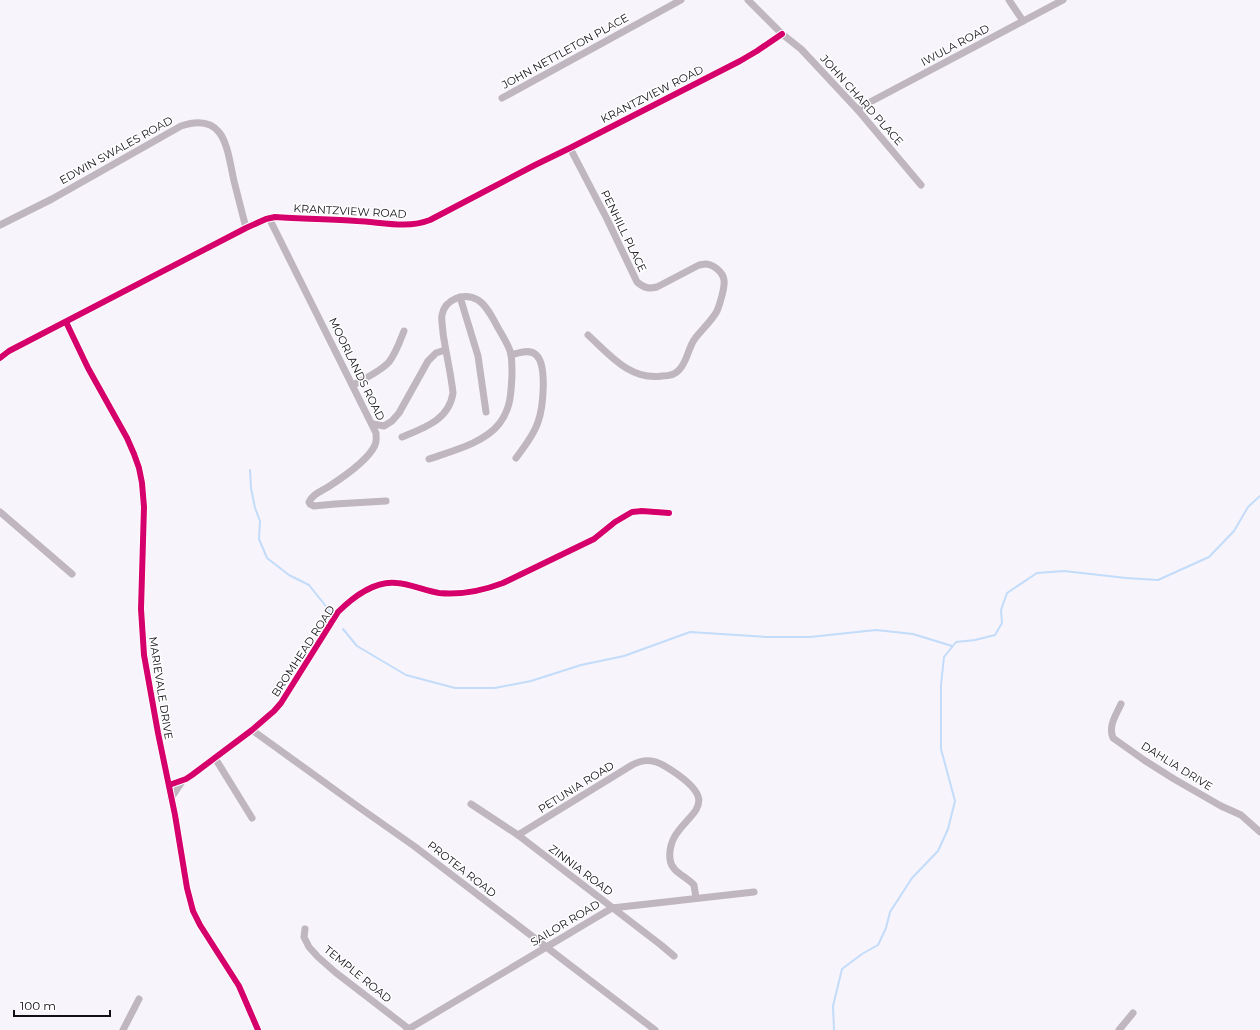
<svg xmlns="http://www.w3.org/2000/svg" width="1260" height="1030" font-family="Montserrat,sans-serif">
	<rect width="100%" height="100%" fill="#f7f4fc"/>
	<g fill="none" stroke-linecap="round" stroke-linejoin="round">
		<g stroke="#c2dcfa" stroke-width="2">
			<path d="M250 470 251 488 255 508 260 521 259 539 267 558 289 575 309 585 332 614"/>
			<path d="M343 629 357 646 406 675 455 688H495L531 681 581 665 624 656 690 632 766 637H810L876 630 913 634 952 646"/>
			<path d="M834 1030 833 1006 842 969 862 954 878 945 886 928 890 912 912 878 938 851 948 829 955 801 941 749V685L944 657 956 642 975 640 995 635 1002 623 1001 610 1007 593 1037 573 1064 571 1126 578 1158 580 1209 557 1234 531 1248 507 1260 496"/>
		</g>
		<g stroke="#bfb6bf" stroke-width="7">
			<path d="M748 0 782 34 801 49 857 109 921 185"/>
			<path d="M1009 0 1023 21"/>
			<path d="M502 98 681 0"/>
			<path d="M857 109 1063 0"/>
			<path d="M570 148 607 219 637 282C644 288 649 289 657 287L699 265C701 265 703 264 705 264 713 264 723 272 724 280 725 287 720 304 717 311 711 322 701 330 694 340 688 349 687 362 679 370 675 375 668 376 662 376 630 381 609 354 588 335"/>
			<path d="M269 218 376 433C376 437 377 441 375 445 368 461 342 478 328 487 322 491 312 494 309 502L310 504 314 506 335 504 386 501"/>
			<path d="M0 225 52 199 181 126C226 111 227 150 234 181 238 197 242 212 246 228"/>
			<path d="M460 297 478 356 486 412"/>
			<path d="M66 322 88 368 127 438 134 454 139 468 142 483 144 507 141 609 144 655 158 733 175 815 187 888 193 911 200 925 239 986 258 1030"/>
			<path d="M511 355C517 353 529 349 535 354 548 363 543 408 538 422 534 435 524 447 516 458"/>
			<path d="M0 358 9 351 246 228 266 219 275 217C302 219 330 219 357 221 381 222 407 229 430 220L535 165 570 148 740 61 757 51 782 34"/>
			<path d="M353 385C364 379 381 371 389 362 396 353 400 341 404 331"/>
			<path d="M373 424 384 426 392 421 399 413 428 361 436 353 445 350"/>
			<path d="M402 437C424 428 449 420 453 393 451 373 446 354 443 333 443 328 441 321 442 315 445 299 464 292 478 300 486 305 491 315 496 324 501 334 508 343 511 354 512 361 512 368 512 375 511 393 511 409 499 424 484 443 452 451 429 459"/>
			<path d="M0 512 72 574"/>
			<path d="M1121 704C1116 715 1108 726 1113 738L1144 760 1174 779 1221 806 1241 815 1260 832"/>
			<path d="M252 730 360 808 414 846 655 1030"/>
			<path d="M215 758 252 818"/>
			<path d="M169 785 186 779 192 775 252 730 274 711 281 703 338 612C352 598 375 580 397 583 411 584 425 591 439 593 461 595 482 591 503 583L594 539 615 522 632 512 642 511 669 513"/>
			<path d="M171 798 183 780"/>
			<path d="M471 804 518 835 661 945 674 956"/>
			<path d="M518 835 632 765C643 759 652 759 663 765 742 812 665 813 670 859 671 872 686 876 694 885L696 898"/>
			<path d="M305 929 304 937 309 947 318 957 335 972 409 1029"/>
			<path d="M123 1030 139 999"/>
			<path d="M407 1030 612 908 754 892"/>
			<path d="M1119 1030 1133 1013"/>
		</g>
		<defs>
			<g id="cycleway">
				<path d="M66 322 88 368 127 438 134 454 139 468 142 483 144 507 141 609 144 655 158 733 175 815 187 888 193 911 200 925 239 986 258 1030"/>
				<path d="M0 358 9 351 246 228 266 219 275 217C302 219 330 219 357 221 381 222 407 229 430 220L535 165 570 148 740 61 757 51 782 34"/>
				<path d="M169 785 186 779 192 775 252 730 274 711 281 703 338 612C352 598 375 580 397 583 411 584 425 591 439 593 461 595 482 591 503 583L594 539 615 522 632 512 642 511 669 513"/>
			</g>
		</defs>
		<use href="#cycleway" stroke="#fff" stroke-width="8"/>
		<use href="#cycleway" stroke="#d6006c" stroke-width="6"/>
	</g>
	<g text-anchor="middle" stroke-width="3" stroke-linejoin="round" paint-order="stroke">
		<g font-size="11" fill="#110e15" stroke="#fff">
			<text transform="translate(955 45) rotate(-28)" y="4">IWULA ROAD</text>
			<text transform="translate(565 51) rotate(-29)" y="4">JOHN NETTLETON PLACE</text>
			<text transform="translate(652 94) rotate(-27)" y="4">KRANTZVIEW ROAD</text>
			<text transform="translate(862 100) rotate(48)" y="4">JOHN CHARD PLACE</text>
			<text transform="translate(116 150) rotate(-29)" y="4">EDWIN SWALES ROAD</text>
			<text transform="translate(350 211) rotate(3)" y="4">KRANTZVIEW ROAD</text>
			<text transform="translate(624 231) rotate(64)" y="4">PENHILL PLACE</text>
			<text transform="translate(357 369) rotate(64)" y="4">MOORLANDS ROAD</text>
			<text transform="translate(303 651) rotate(-57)" y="4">BROMHEAD ROAD</text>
			<text transform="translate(161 688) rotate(81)" y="4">MARIEVALE DRIVE</text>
			<text transform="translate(1177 766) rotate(32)" y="4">DAHLIA DRIVE</text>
			<text transform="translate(576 787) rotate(-32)" y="4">PETUNIA ROAD</text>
			<text transform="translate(462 869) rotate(38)" y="4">PROTEA ROAD</text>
			<text transform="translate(581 870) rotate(37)" y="4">ZINNIA ROAD</text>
			<text transform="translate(565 923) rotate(-31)" y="4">SAILOR ROAD</text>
			<text transform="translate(358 974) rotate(39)" y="4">TEMPLE ROAD</text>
		</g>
	</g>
	<path d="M14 1010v6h96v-6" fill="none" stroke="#110e15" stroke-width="2"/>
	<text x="20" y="1010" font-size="12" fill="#110e15" stroke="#ffffff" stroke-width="3" paint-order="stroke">100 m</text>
</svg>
